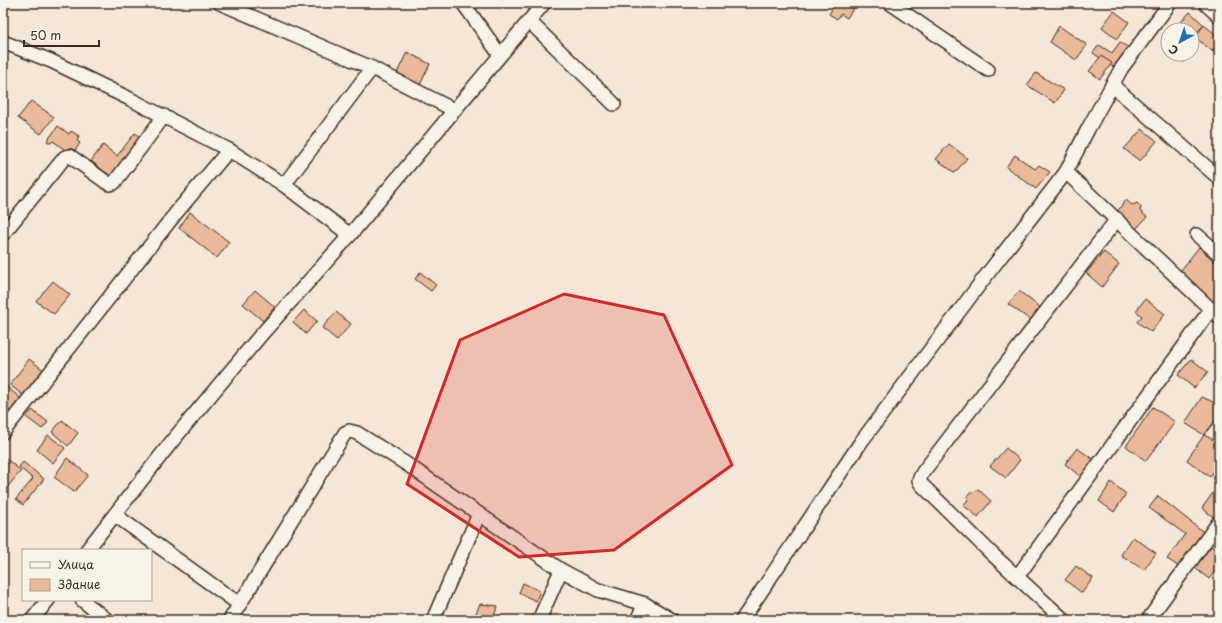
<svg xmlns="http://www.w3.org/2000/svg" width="1222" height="623" font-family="'Playpen Sans',sans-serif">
	<rect width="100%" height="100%" fill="#f4e7d8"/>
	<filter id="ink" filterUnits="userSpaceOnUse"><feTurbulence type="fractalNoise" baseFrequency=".025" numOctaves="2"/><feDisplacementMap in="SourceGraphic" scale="8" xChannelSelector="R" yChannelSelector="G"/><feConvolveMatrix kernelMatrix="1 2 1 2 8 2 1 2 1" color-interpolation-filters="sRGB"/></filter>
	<g filter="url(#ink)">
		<g fill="#eab99a" stroke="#3b2a1e">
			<path d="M836 3H857L847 18 841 14 837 19 829 14Z"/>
			<path d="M1114 11 1129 22 1117 39 1102 27Z"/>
			<path d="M1190 12 1204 25 1192 38V30H1184L1178 25Z"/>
			<path d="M1204 25 1219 37V43L1212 51 1195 37Z"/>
			<path d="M1059 26 1087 45 1076 60 1050 42Z"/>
			<path d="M1120 42 1130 49 1116 69 1093 53 1099 45 1112 53Z"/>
			<path d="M1219 43V57L1212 51Z"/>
			<path d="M407 52 430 64 419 87 396 75Z"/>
			<path d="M1174 54H1190L1184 62Z"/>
			<path d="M1101 56 1112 63 1100 79 1089 71Z"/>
			<path d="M1036 73 1064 90 1055 103 1027 85Z"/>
			<path d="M31 101 54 117 41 134 18 118Z"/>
			<path d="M58 126 69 134 71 131 79 136 77 141 80 143 72 155 53 141 51 143 47 141Z"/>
			<path d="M1142 129 1157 141 1140 161 1124 149Z"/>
			<path d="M135 133 144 140 114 179 91 161 103 145 117 156Z"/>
			<path d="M949 144 967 158 955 173 936 159Z"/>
			<path d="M1015 155 1035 169 1039 165 1050 172 1036 189 1006 167Z"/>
			<path d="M1126 200 1132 205 1137 203 1141 207 1140 211 1147 217 1136 229 1116 213Z"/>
			<path d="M190 212 229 242 217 258 179 228Z"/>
			<path d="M1199 247 1219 266V313L1178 274Z"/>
			<path d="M1104 252 1119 264 1102 287 1086 273Z"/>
			<path d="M420 272 436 285 431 291 415 279Z"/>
			<path d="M53 281 70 295 54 314 36 301Z"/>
			<path d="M255 290 275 307 263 321 243 304Z"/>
			<path d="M1019 291 1042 309 1032 321 1008 304Z"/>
			<path d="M1145 299 1165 314 1151 332 1137 322 1142 316 1136 311Z"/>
			<path d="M304 310 317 321 306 334 293 322Z"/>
			<path d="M336 312 351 324 337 340 322 328Z"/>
			<path d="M29 359 49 374 29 400 10 385Z"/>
			<path d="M1191 359 1208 372 1194 388 1178 375Z"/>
			<path d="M6 386 25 402 15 415 3 405V390Z"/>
			<path d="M1202 397 1213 402 1219 409V416L1204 435 1185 423Z"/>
			<path d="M1153 407 1175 422 1146 461 1126 446Z"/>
			<path d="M32 410 48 422 42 429 26 417Z"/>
			<path d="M62 420 78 433 68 446 52 432Z"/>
			<path d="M48 435 65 448 53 463 37 450Z"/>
			<path d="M1204 435 1212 439 1219 445V463L1210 477 1187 460Z"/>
			<path d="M1006 448 1020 460 1006 478 990 466Z"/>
			<path d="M1077 448 1094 460 1081 477 1065 464Z"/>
			<path d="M3 456 21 471 4 491 3 490Z"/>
			<path d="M67 458 88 475 74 492 54 477Z"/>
			<path d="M23 462 44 479 23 505 16 499 33 479 19 467Z"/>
			<path d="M1111 482 1126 494 1114 512 1099 501Z"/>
			<path d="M1218 486 1219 487V516L1217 520 1202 508Z"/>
			<path d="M978 489 991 501 978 517 963 505 969 499 967 496 970 492 973 493Z"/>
			<path d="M1158 496 1206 534 1181 568 1167 559 1185 534 1149 508Z"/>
			<path d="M1133 537 1156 553 1144 570 1121 555Z"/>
			<path d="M1211 546 1219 553V566L1209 579 1195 568Z"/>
			<path d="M1076 566 1093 578 1082 593 1065 580Z"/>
			<path d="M523 583 540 591 536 601 519 593Z"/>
			<path d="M480 604 498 606 492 620H473Z"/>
		</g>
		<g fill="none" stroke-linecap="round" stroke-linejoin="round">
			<defs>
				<g id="minor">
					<path d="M220 3 372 68 454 110"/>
					<path d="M463 3 500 55"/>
					<path d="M890 3 988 70"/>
					<path d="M529 21 614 104"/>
					<path d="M3 42 51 61 128 98 229 150 284 185 350 235"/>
					<path d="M1112 85 1219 178"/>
					<path d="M1066 172 1219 317"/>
					<path d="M284 185 372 68"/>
					<path d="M3 234 65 157 70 156 106 182 110 184 114 183 164 116"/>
					<path d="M1197 235 1219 254"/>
					<path d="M3 432 176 213 229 150"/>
					<path d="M479 514 561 570 539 620"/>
					<path d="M115 515 239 604"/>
					<path d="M87 550 173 440 260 336 350 235 544 3"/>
					<path d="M561 570 598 590 645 604"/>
					<path d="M1017 577 1211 309"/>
					<path d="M82 600 107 620"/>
					<path d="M32 620 48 600"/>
					<path d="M230 620 345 433 349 431 357 433 408 465 479 514 433 620"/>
					<path d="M637 620 645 604 672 620"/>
					<path d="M742 620 861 442 982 281 1066 172 1088 129 1121 69 1170 3"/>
					<path d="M1064 620 992 554 921 484 919 480 923 472 1117 219"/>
					<path d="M1148 620 1219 522"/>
				</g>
				<path id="major" d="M1207 3 1219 14"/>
			</defs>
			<use href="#minor" stroke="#3b2a1e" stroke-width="16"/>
			<use href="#major" stroke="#3b2a1e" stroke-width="19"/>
			<use href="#minor" stroke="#f7f3e8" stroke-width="13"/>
			<use href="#major" stroke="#f7f3e8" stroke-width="16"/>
		</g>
	</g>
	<path fill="#d62828" fill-opacity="0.2" stroke="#d62828" stroke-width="3" stroke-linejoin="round" d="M564 294 664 315 732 465 614 550 519 557 407 484 460 340Z"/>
	<rect width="1222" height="623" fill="none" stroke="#f7f3e8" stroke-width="16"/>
	<rect x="8" y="8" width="1206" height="607" fill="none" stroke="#3b2a1e" stroke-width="1.5" filter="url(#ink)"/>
	<rect x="22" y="549" width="130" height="52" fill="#f7f3e8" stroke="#aca397"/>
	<rect x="30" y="562" width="20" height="6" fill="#f7f3e8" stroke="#aca397"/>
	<text x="58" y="569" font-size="12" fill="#3b2a1e">Улица</text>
	<rect x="30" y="579" width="20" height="12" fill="#eab99a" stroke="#aca397"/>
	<text x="58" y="589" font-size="12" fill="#3b2a1e">Здание</text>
	<g transform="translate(1180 42) rotate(220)"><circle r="19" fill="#f7f3e8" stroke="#aca397"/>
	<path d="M0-3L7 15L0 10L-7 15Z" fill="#1f6fb2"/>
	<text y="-6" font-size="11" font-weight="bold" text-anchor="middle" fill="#3b2a1e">С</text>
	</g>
	<path d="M24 40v6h75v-6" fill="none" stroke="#3b2a1e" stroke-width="2"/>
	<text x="30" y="40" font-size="12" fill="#3b2a1e" stroke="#f7f3e8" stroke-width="3" paint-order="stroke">50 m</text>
</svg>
